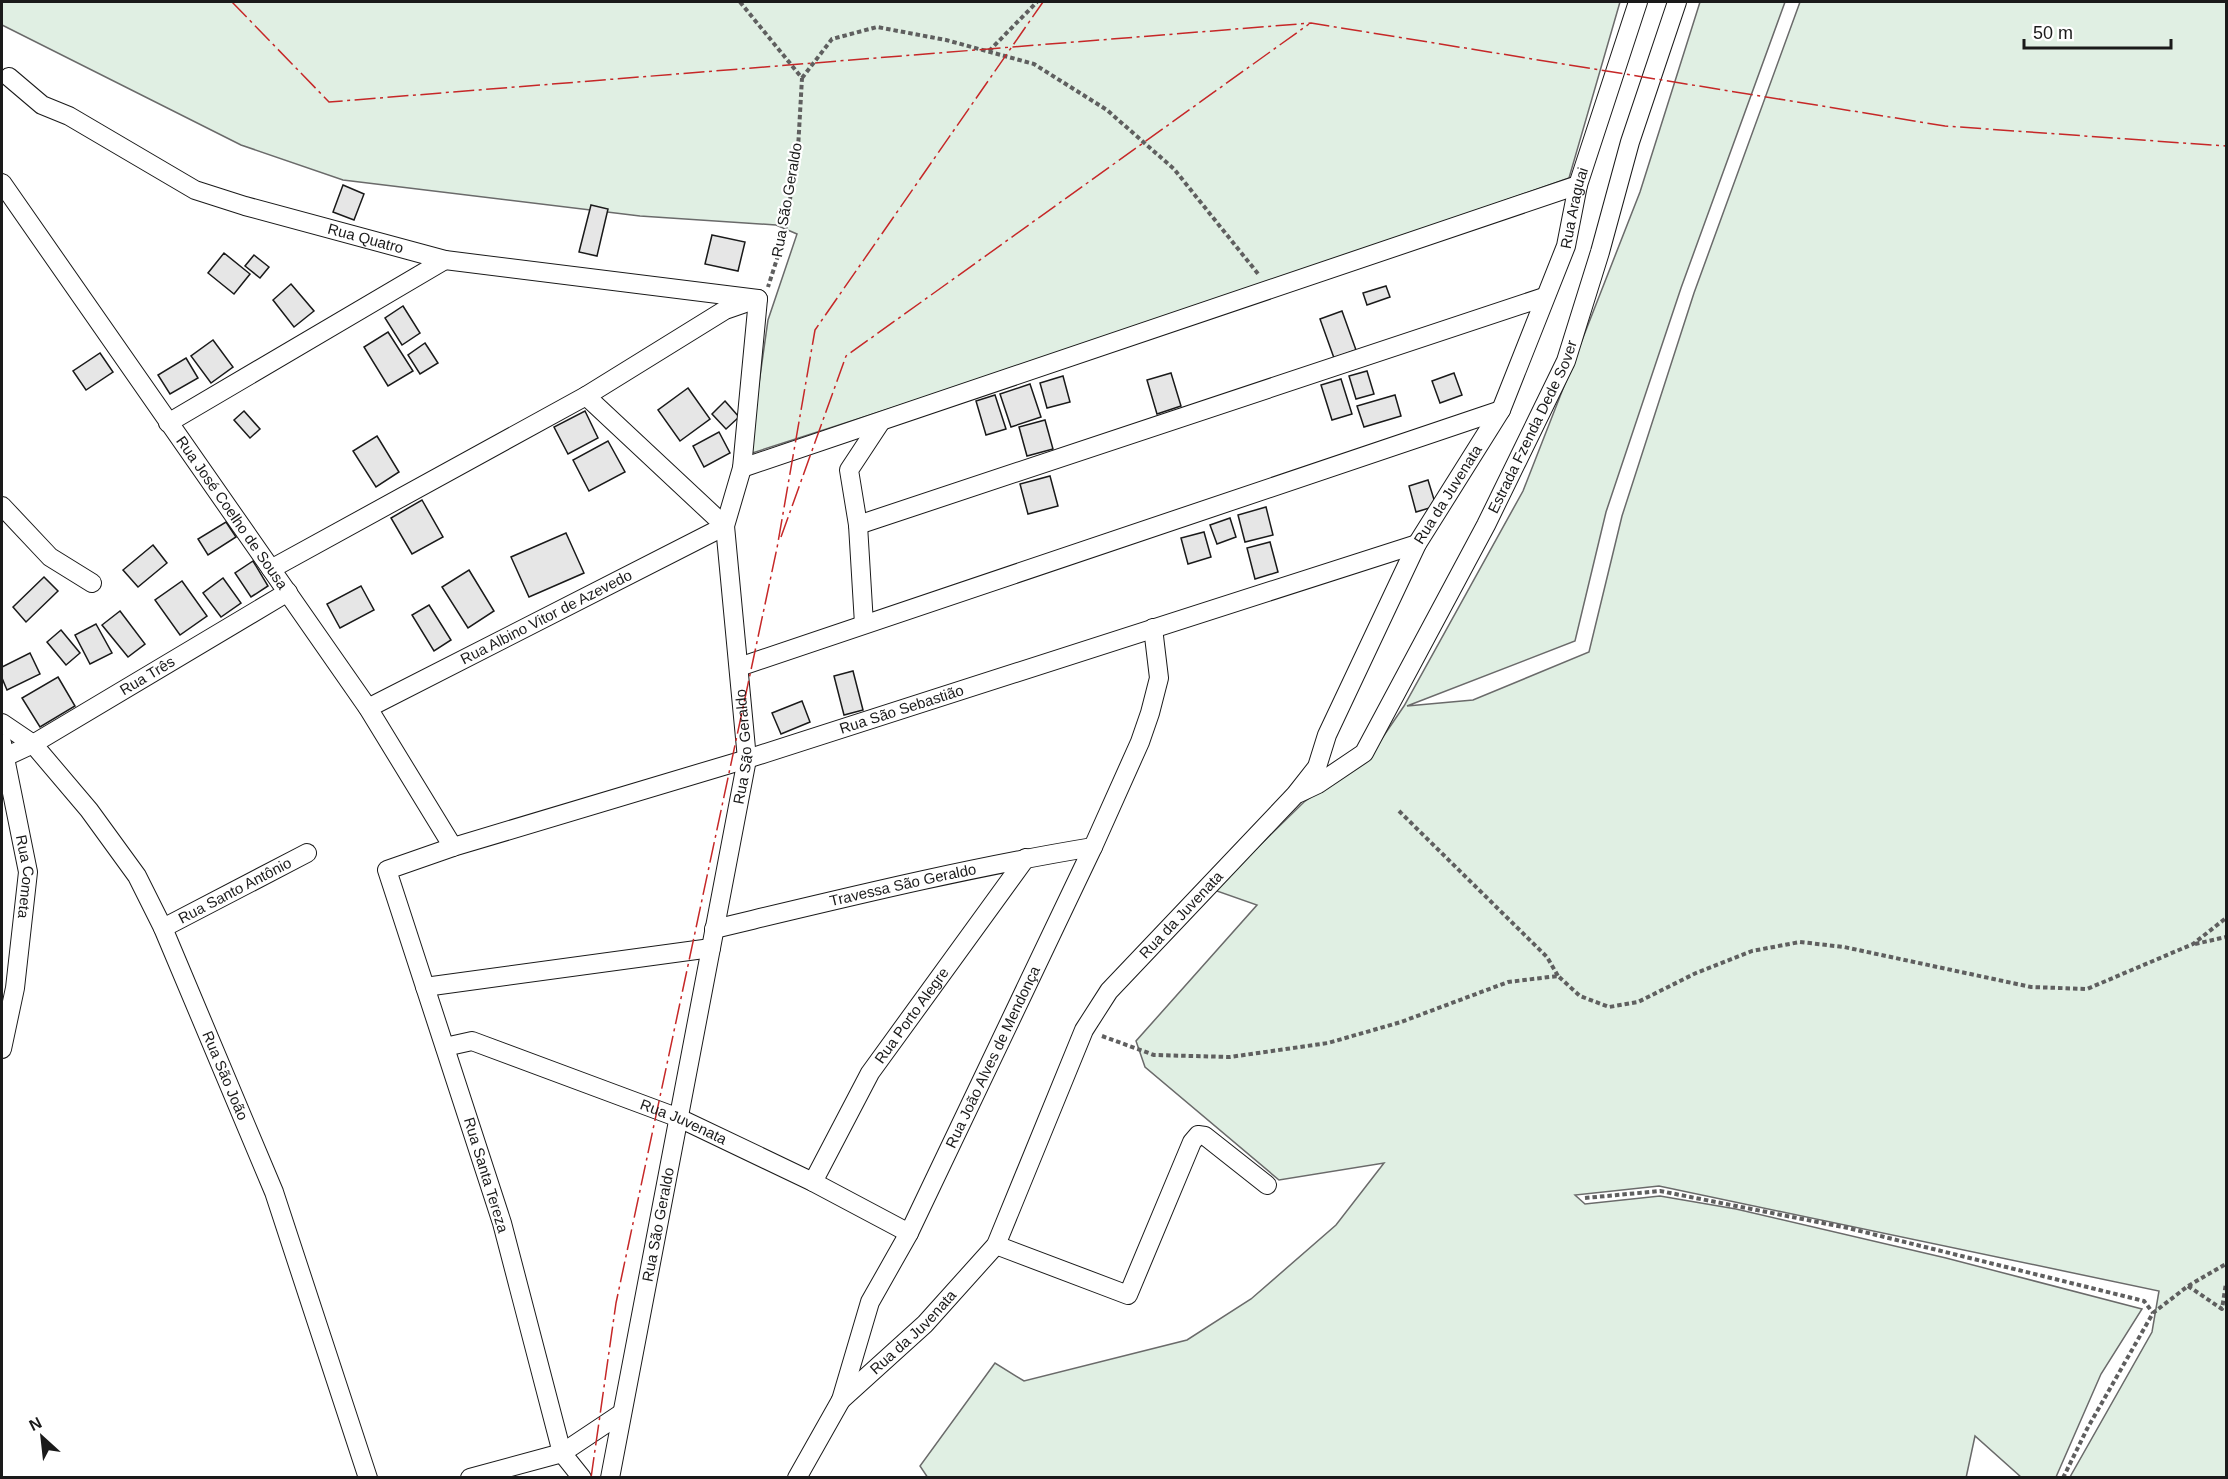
<svg xmlns="http://www.w3.org/2000/svg" width="2228" height="1479" font-family="Arial,sans-serif">
	<rect width="100%" height="100%" fill="#fff"/>
	<g fill="#e0efe3" stroke="#6a6a6a" stroke-width="1.5">
		<path d="M2 2H1620L1569 178C1297 274 1024 366 749 454L768 320 797 234 776 225 640 216 343 180 241 145 2 25Z"/>
		<path d="M1700 2H1785L1681 288 1606 512 1575 641 1407 706 1473 700 1589 652 1622 516 1694 293 1800 2H2226V1477H2070L2152 1332 2159 1291 1659 1186 1575 1195 1585 1204 1660 1196 1736 1209 1946 1258 2142 1309 2101 1374 2056 1477H2021L1975 1436 1966 1478H928L920 1466 995 1363 1024 1381 1187 1340 1251 1299 1336 1225 1384 1163 1279 1180 1145 1067 1136 1041 1257 905 1214 890 1304 802 1370 756 1404 706 1523 491 1640 192Z"/>
	</g>
	<g fill="#e6e6e6" stroke="#1a1a1a" stroke-width="1.5">
		<path d="M343 185 364 194 354 220 333 212Z"/>
		<path d="M591 205 608 209 597 256 579 252Z"/>
		<path d="M712 235 745 242 738 271 705 264Z"/>
		<path d="M224 253 250 274 234 294 208 273Z"/>
		<path d="M254 255 269 267 260 278 245 266Z"/>
		<path d="M291 284 314 311 294 327 273 300Z"/>
		<path d="M1386 286 1390 297 1367 305 1363 293Z"/>
		<path d="M403 306 420 333 402 345 385 318Z"/>
		<path d="M1342 311 1356 350 1334 358 1320 319Z"/>
		<path d="M388 332 413 371 388 386 364 347Z"/>
		<path d="M213 340 233 367 211 383 191 356Z"/>
		<path d="M425 343 438 363 420 374 408 355Z"/>
		<path d="M100 353 113 372 86 390 73 371Z"/>
		<path d="M186 358 198 378 170 394 158 375Z"/>
		<path d="M1367 371 1374 394 1356 399 1349 376Z"/>
		<path d="M1171 373 1181 406 1157 414 1147 380Z"/>
		<path d="M1454 373 1462 395 1440 403 1432 381Z"/>
		<path d="M1063 376 1070 402 1047 408 1040 383Z"/>
		<path d="M1341 379 1352 414 1332 420 1321 385Z"/>
		<path d="M1030 384 1041 417 1011 427 1000 394Z"/>
		<path d="M688 388 710 419 680 441 658 410Z"/>
		<path d="M995 395 1006 429 986 435 976 401Z"/>
		<path d="M1395 395 1401 416 1364 427 1357 406Z"/>
		<path d="M725 401 739 417 726 429 712 414Z"/>
		<path d="M244 411 260 429 250 438 234 420Z"/>
		<path d="M585 411 598 438 568 454 554 427Z"/>
		<path d="M1045 420 1053 449 1027 456 1019 427Z"/>
		<path d="M719 432 730 453 704 467 693 446Z"/>
		<path d="M377 436 399 472 376 487 353 451Z"/>
		<path d="M608 441 625 472 589 491 573 460Z"/>
		<path d="M1050 476 1058 506 1028 514 1020 484Z"/>
		<path d="M1428 480 1436 506 1416 512 1409 486Z"/>
		<path d="M422 500 443 537 412 554 391 518Z"/>
		<path d="M1266 507 1273 535 1245 542 1238 515Z"/>
		<path d="M1230 518 1236 537 1217 544 1210 525Z"/>
		<path d="M226 522 236 537 208 555 198 539Z"/>
		<path d="M1204 532 1211 557 1188 564 1181 538Z"/>
		<path d="M566 533 584 573 529 597 511 557Z"/>
		<path d="M1270 542 1278 572 1255 579 1247 548Z"/>
		<path d="M153 545 167 563 138 587 123 570Z"/>
		<path d="M253 561 268 586 251 597 235 573Z"/>
		<path d="M469 570 494 611 468 628 442 587Z"/>
		<path d="M44 577 58 591 26 622 13 607Z"/>
		<path d="M223 578 241 603 221 617 203 593Z"/>
		<path d="M182 581 207 616 180 635 155 600Z"/>
		<path d="M361 586 374 610 340 628 327 604Z"/>
		<path d="M429 605 451 640 434 651 412 615Z"/>
		<path d="M120 611 145 644 128 657 102 625Z"/>
		<path d="M96 624 112 653 90 664 75 635Z"/>
		<path d="M61 630 80 653 66 665 47 642Z"/>
		<path d="M30 653 40 674 7 690 2 678V667Z"/>
		<path d="M853 671 863 710 844 715 834 676Z"/>
		<path d="M58 677 75 706 40 727 22 698Z"/>
		<path d="M802 701 810 722 781 734 772 713Z"/>
	</g>
	<g fill="none" stroke-linecap="round" stroke-linejoin="round">
		<defs>
			<g id="minor">
				<path id="s1" d="M9 77 42 105 69 116 195 190 245 206 445 260 758 299"/>
				<path id="s2" d="M2 183 368 708 453 847"/>
				<path d="M168 423 445 260"/>
				<path d="M742 468 1578 185"/>
				<path d="M2 506 50 557 92 583"/>
				<path d="M858 525 1544 297"/>
				<path d="M271 569 586 396 725 310 751 301"/>
				<path d="M864 624 858 525 849 470 880 423"/>
				<path d="M739 667 1501 410"/>
				<path id="s3" d="M368 708 725 526 586 396"/>
				<path id="s4" d="M2 723 33 744 89 810 137 876 163 928 274 1192 368 1478"/>
				<path id="s5" d="M2 743 28 872 15 988 2 1049"/>
				<path id="s6" d="M5 757 33 744 288 592"/>
				<path id="s7" d="M1299 793 1318 784 1364 753 1486 525 1566 361 1600 252 1630 142 1677 2"/>
				<path id="s8" d="M163 928 307 853"/>
				<path id="s9" d="M714 929C840 899 965 868 1093 847"/>
				<path d="M425 987 711 948"/>
				<path id="s10" d="M445 1047 472 1041 679 1118 813 1182 909 1233"/>
				<path id="s11" d="M813 1182 870 1073 1026 858"/>
				<path d="M996 1245 1128 1295 1192 1142 1198 1135 1205 1136 1267 1185"/>
				<path id="s12" d="M841 1400 925 1324 996 1245 1084 1030 1109 991 1295 795 1317 767 1327 735 1417 544 1501 410 1566 246 1578 185 1638 2"/>
				<path d="M470 1478 562 1453 622 1413"/>
				<path id="s13" d="M582 1478 562 1453 502 1223 387 870 453 847 747 759 1417 544"/>
				<path id="s14" d="M610 1478 747 759 725 526 742 468 758 299"/>
				<path id="s15" d="M797 1478 841 1400 870 1302 909 1233 1093 847 1140 742 1150 713 1159 678 1153 628"/>
			</g>
		</defs>
		<use href="#minor" stroke="#1a1a1a" stroke-width="20"/>
		<g stroke="#5f5f5f" stroke-width="4" stroke-dasharray="4.5 3" stroke-linecap="butt">
			<path d="M740 2 802 78 798 149 784 237 768 287"/>
			<path d="M989 51 1037 2"/>
			<path d="M802 78 832 39 877 27 946 40 1034 64 1107 110 1174 169 1259 275"/>
			<path d="M1399 811 1547 957 1558 976"/>
			<path d="M2195 944 2226 937"/>
			<path d="M1102 1036 1154 1055 1230 1057 1328 1043 1401 1022 1508 982 1558 976 1580 996 1609 1007 1638 1002 1696 973 1752 951 1800 942 1844 947 2031 987 2087 989 2193 944 2226 918"/>
			<path d="M1585 1198 1660 1191 1848 1228 2144 1301 2153 1313"/>
			<path d="M2188 1286 2222 1309 2226 1283"/>
			<path d="M2063 1478 2087 1429 2153 1313 2188 1286 2226 1264"/>
		</g>
		<use href="#minor" stroke="#fff" stroke-width="18"/>
		<g stroke="#c62828" stroke-width="1.5" stroke-dasharray="21 4.5 3 4.5" stroke-linecap="butt">
			<path d="M232 2 329 102 1311 23 1945 126 2226 146"/>
			<path d="M781 537 846 356 1309 24"/>
			<path d="M591 1478 616 1303 777 548 815 330 1043 2"/>
		</g>
	</g>
	<g text-anchor="middle" stroke-width="4.5" stroke-linejoin="round" paint-order="stroke">
		<g font-size="15" fill="#1a1a1a" stroke="#fff">
			<text transform="translate(787 200) rotate(-80)" y="5">Rua São Geraldo</text>
			<text dy="5" stroke="none"><textPath href="#s12" startOffset="1422">Rua Araguai</textPath></text>
			<text dy="5" stroke="none"><textPath href="#s1" startOffset="396">Rua Quatro</textPath></text>
			<text dy="5" stroke="none"><textPath href="#s7" startOffset="444">Estrada Fzenda Dede Sover</textPath></text>
			<text dy="5" stroke="none"><textPath href="#s12" startOffset="1107">Rua da Juvenata</textPath></text>
			<text dy="5" stroke="none"><textPath href="#s2" startOffset="402">Rua José Coelho de Sousa</textPath></text>
			<text dy="5" stroke="none"><textPath href="#s3" startOffset="200">Rua Albino Vitor de Azevedo</textPath></text>
			<text dy="5" stroke="none"><textPath href="#s6" startOffset="164">Rua Três</textPath></text>
			<text dy="5" stroke="none"><textPath href="#s13" startOffset="1180">Rua São Sebastião</textPath></text>
			<text dy="5" stroke="none"><textPath href="#s14" startOffset="744">Rua São Geraldo</textPath></text>
			<text dy="5" stroke="none"><textPath href="#s5" startOffset="136">Rua Cometa</textPath></text>
			<text dy="5" stroke="none"><textPath href="#s9" startOffset="194">Travessa São Geraldo</textPath></text>
			<text dy="5" stroke="none"><textPath href="#s8" startOffset="81">Rua Santo Antônio</textPath></text>
			<text dy="5" stroke="none"><textPath href="#s12" startOffset="603">Rua da Juvenata</textPath></text>
			<text dy="5" stroke="none"><textPath href="#s11" startOffset="194">Rua Porto Alegre</textPath></text>
			<text dy="5" stroke="none"><textPath href="#s15" startOffset="466">Rua João Alves de Mendonça</textPath></text>
			<text dy="5" stroke="none"><textPath href="#s4" startOffset="424">Rua São João</textPath></text>
			<text dy="5" stroke="none"><textPath href="#s10" startOffset="254">Rua Juvenata</textPath></text>
			<text transform="translate(486 1175) rotate(73)" y="5">Rua Santa Tereza</text>
			<text dy="5" stroke="none"><textPath href="#s14" startOffset="258">Rua São Geraldo</textPath></text>
			<text dy="5" stroke="none"><textPath href="#s12" startOffset="99">Rua da Juvenata</textPath></text>
		</g>
	</g>
	<rect width="2228" height="1479" fill="none" stroke="#1a1a1a" stroke-width="6"/>
	<g transform="translate(42 1437) rotate(333)" stroke="#ffffff" stroke-width="4.5" paint-order="stroke">
	<path d="M0-4.5L10 22L0 15L-10 22Z" fill="#1a1a1a"/>
	<text y="-9" font-size="16" font-weight="bold" text-anchor="middle" fill="#1a1a1a">N</text>
	</g>
	<path d="M2024 39v9h147v-9" fill="none" stroke="#1a1a1a" stroke-width="3"/>
	<text x="2033" y="39" font-size="18" fill="#1a1a1a" stroke="#ffffff" stroke-width="4.5" paint-order="stroke">50 m</text>
</svg>
